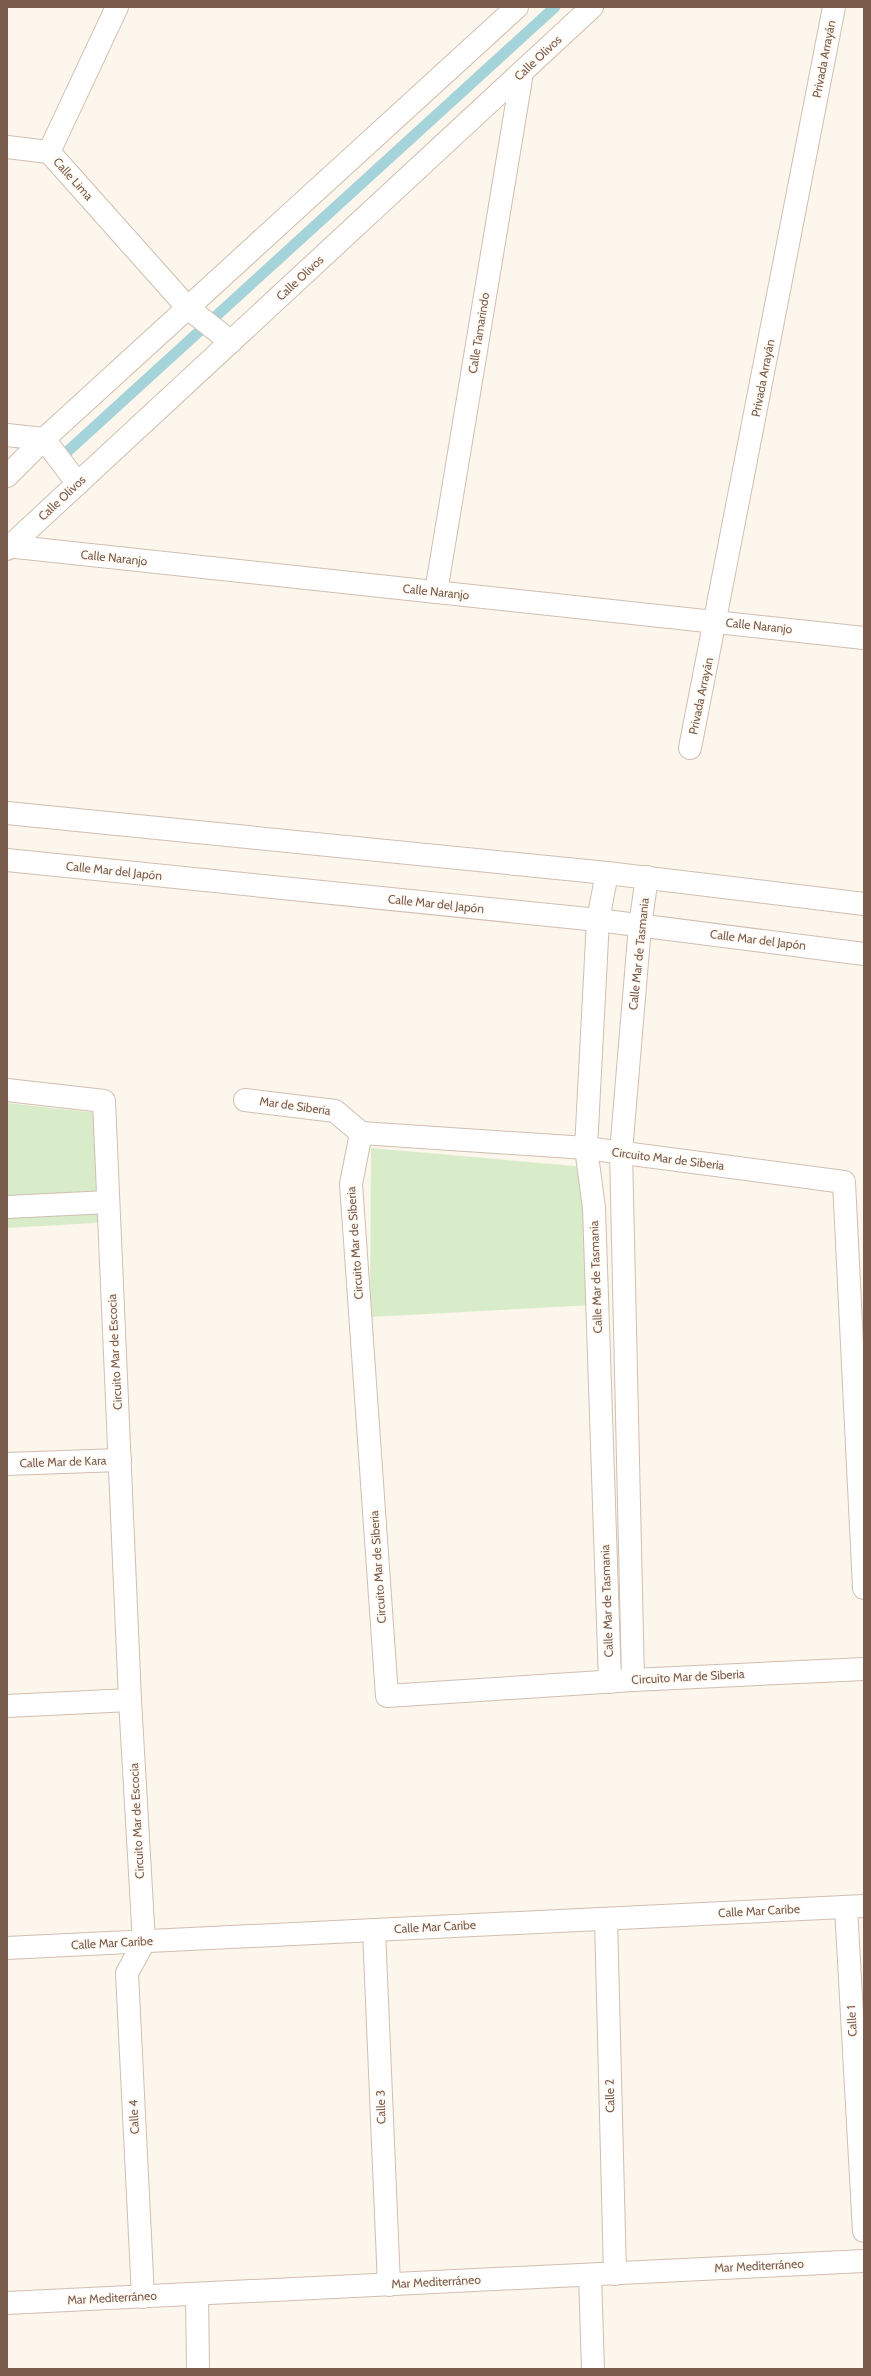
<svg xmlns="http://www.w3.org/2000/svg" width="871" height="2376" font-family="Cabin,sans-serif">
	<rect width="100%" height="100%" fill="#fdf6ec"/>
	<g fill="#d8ecc9">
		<path d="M7 1103 107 1114 112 1222 7 1228Z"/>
		<path d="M371 1148 585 1167 594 1305 370 1317Z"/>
	</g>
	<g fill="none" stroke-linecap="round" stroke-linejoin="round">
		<path stroke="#a5d3da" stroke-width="11" d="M57 461 555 7"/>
		<defs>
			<g id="minor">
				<path d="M117 7 49 152 188 308 231 342"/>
				<path d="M7 147 49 152"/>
				<path d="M7 435 44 439 78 484"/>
				<path d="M7 476 44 439 517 7"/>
				<path d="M7 546 864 638"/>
				<path d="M7 549 592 7"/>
				<path d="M436 592 522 73"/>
				<path d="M690 748 834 7"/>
				<path d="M7 813 607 873 864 904"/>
				<path d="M7 860 598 920 864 954"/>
				<path d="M607 873 598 920 586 1148 594 1208 610 1682"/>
				<path d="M7 1090 104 1101 130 1700 144 1942 127 1973 143 2297"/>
				<path d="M245 1100 335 1111 361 1133"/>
				<path d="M7 1207 108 1202"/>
				<path d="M7 1464 120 1460"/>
				<path d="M864 1588 844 1182 586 1148 361 1133 351 1184 387 1696 633 1680 864 1669"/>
				<path d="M633 1680 621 1152 640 926 647 877"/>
				<path d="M7 1706 130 1700"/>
				<path d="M846 1907 864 2231"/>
				<path d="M606 1919 615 2274"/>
				<path d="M374 1930 389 2285"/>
				<path d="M7 1948 864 1906"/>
				<path d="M590 2275 593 2369"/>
				<path d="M197 2294 198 2369"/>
				<path d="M7 2303 864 2261"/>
			</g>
		</defs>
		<use href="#minor" stroke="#d1beb0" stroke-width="24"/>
		<use href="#minor" stroke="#fff" stroke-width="22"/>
	</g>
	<g text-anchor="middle" stroke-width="3" stroke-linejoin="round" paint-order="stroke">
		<g font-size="12" fill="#7a5c4d" stroke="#fffaf3">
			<text transform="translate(538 58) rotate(-43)" y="4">Calle Olivos</text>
			<text transform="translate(824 59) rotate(-79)" y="4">Privada Arrayán</text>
			<text transform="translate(73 179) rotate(48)" y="4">Calle Lima</text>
			<text transform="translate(300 278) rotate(-43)" y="4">Calle Olivos</text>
			<text transform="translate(479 333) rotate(-81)" y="4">Calle Tamarindo</text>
			<text transform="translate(763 378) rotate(-79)" y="4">Privada Arrayán</text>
			<text transform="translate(62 498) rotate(-43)" y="4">Calle Olivos</text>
			<text transform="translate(114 558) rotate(6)" y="4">Calle Naranjo</text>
			<text transform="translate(436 592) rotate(6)" y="4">Calle Naranjo</text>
			<text transform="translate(759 626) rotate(6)" y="4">Calle Naranjo</text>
			<text transform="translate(701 696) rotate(-78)" y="4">Privada Arrayán</text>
			<text transform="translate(114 871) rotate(6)" y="4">Calle Mar del Japón</text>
			<text transform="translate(436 904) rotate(6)" y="4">Calle Mar del Japón</text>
			<text transform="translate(758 940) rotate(7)" y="4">Calle Mar del Japón</text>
			<text transform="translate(639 954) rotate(-84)" y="4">Calle Mar de Tasmania</text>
			<text transform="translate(295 1106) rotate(8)" y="4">Mar de Siberia</text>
			<text transform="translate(668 1159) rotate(7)" y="4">Circuito Mar de Siberia</text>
			<text transform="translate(355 1243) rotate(-94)" y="4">Circuito Mar de Siberia</text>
			<text transform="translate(596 1277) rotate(-92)" y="4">Calle Mar de Tasmania</text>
			<text transform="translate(115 1352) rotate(-93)" y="4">Circuito Mar de Escocia</text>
			<text transform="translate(63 1462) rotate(-2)" y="4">Calle Mar de Kara</text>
			<text transform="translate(378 1567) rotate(-94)" y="4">Circuito Mar de Siberia</text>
			<text transform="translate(607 1601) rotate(-92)" y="4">Calle Mar de Tasmania</text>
			<text transform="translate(688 1677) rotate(-3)" y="4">Circuito Mar de Siberia</text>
			<text transform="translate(137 1821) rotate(-93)" y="4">Circuito Mar de Escocia</text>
			<text transform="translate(759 1911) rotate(-3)" y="4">Calle Mar Caribe</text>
			<text transform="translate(435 1927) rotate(-3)" y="4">Calle Mar Caribe</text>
			<text transform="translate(112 1943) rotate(-3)" y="4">Calle Mar Caribe</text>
			<text transform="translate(852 2021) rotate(-93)" y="4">Calle 1</text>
			<text transform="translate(610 2096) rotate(-91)" y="4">Calle 2</text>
			<text transform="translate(381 2107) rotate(-92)" y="4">Calle 3</text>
			<text transform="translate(134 2117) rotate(-93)" y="4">Calle 4</text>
			<text transform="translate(759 2266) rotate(-3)" y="4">Mar Mediterráneo</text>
			<text transform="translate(436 2282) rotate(-3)" y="4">Mar Mediterráneo</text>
			<text transform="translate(112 2298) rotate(-3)" y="4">Mar Mediterráneo</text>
		</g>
	</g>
	<rect width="871" height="2376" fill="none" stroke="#7a5c4d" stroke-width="16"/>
</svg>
